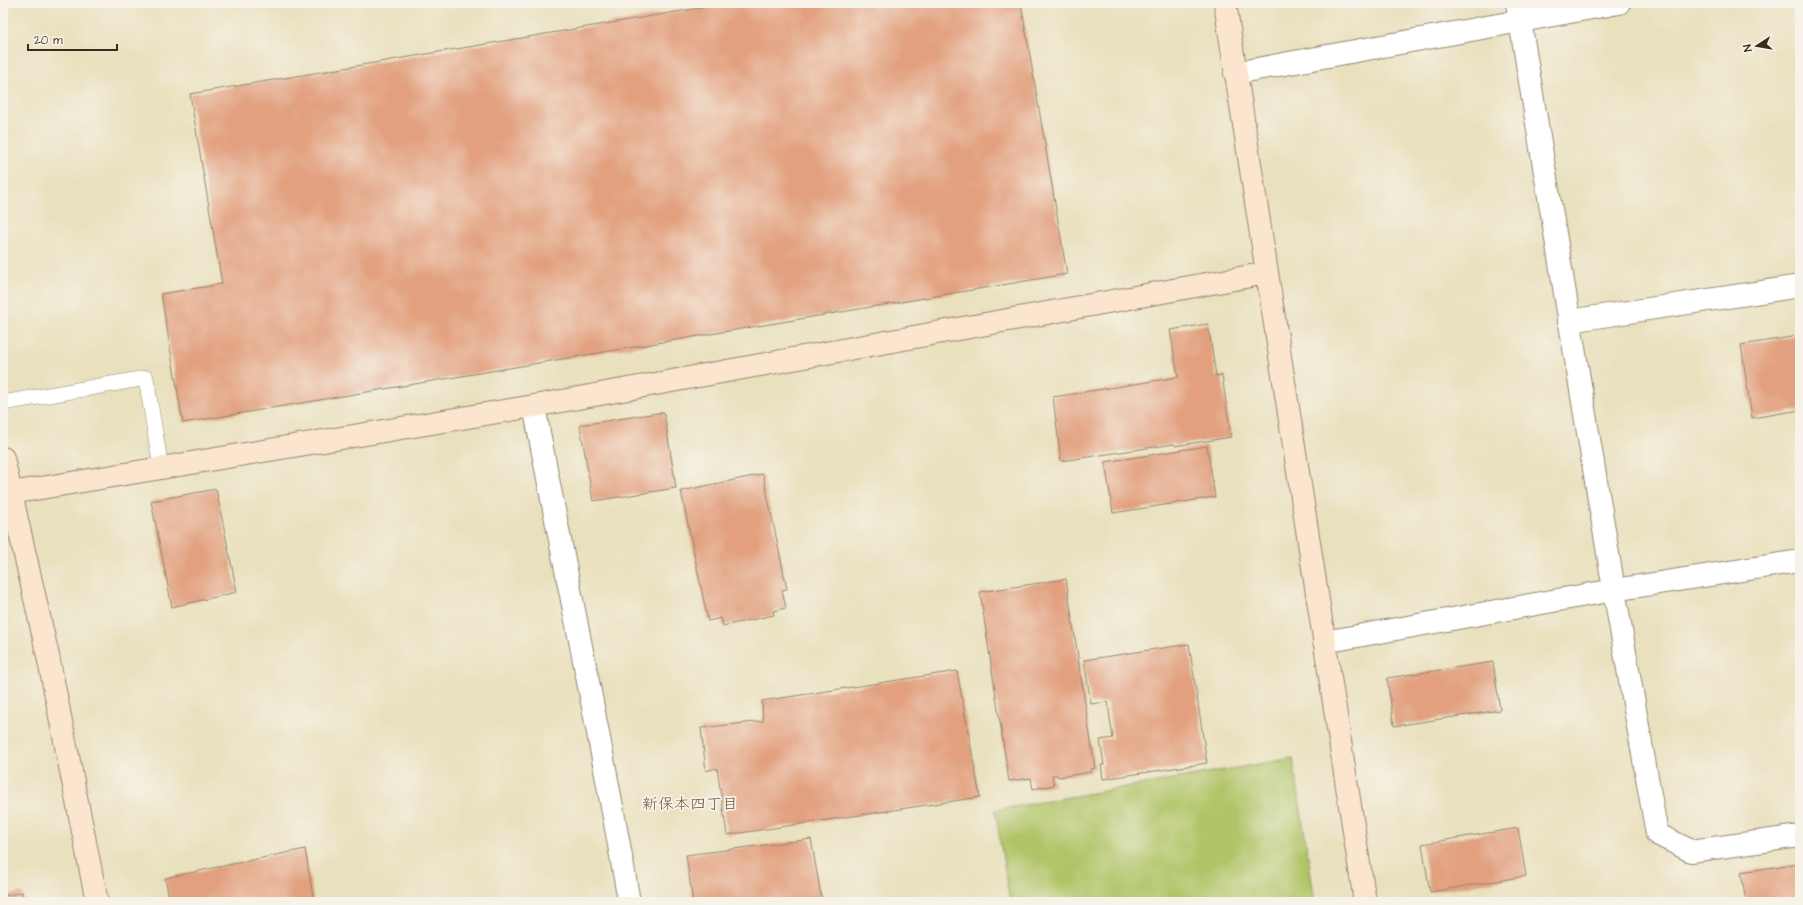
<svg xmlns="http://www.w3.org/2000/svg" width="1803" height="905" font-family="'Architects Daughter','Klee One',sans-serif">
	<rect width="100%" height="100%" fill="#f7f3e8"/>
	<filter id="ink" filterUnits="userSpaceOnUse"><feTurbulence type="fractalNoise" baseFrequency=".025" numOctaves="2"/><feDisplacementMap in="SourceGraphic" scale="8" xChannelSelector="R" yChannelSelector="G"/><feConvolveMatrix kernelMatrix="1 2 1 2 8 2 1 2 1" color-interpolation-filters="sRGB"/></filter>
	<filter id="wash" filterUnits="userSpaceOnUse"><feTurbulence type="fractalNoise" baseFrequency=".012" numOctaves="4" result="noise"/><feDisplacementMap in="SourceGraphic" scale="16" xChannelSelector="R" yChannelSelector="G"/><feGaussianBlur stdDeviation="0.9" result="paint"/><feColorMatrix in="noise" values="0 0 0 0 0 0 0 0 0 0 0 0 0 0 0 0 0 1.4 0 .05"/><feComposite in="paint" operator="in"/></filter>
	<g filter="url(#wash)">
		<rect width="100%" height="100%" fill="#e9e0bd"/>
		<path fill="#b0c468" stroke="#767743" d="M1293 758 1315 902H1010L995 810Z"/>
		<g id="blocks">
			<g fill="#e2a07f">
				<path d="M729 3H1021L1067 274 183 423 161 294 222 284 190 94Z"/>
				<path d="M1208 324 1216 376 1222 375 1231 437 1175 446 1174 444 1061 461 1053 397 1178 377 1170 330Z"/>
				<path d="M1800 329V410L1752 418 1741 345 1798 336 1797 330Z"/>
				<path d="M664 412 676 488 593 501 580 425Z"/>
				<path d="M1207 446 1215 497 1113 513 1105 462Z"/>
				<path d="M763 474 787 589 782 590 786 608 773 611 774 615 723 626 721 618 708 621 681 491Z"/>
				<path d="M216 489 237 592 172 607 151 501Z"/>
				<path d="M1066 579 1095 768 1091 769 1092 772 1058 777 1057 775H1052L1054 785 1033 789 1031 778 1009 781 980 592Z"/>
				<path d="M1189 644 1207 763 1103 779 1101 765H1104L1100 740 1113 738 1109 711 1108 702 1091 704 1084 660Z"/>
				<path d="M1493 662 1500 710 1394 726 1387 678Z"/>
				<path d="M957 671 980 797 727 835 717 768 706 771 701 728 763 721 762 701Z"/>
				<path d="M1518 828 1526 876 1430 892 1422 844Z"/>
				<path d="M811 839 822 902H693L686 855Z"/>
				<path d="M305 849 314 902H170L165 878Z"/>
				<path d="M1800 863V902H1746L1741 872Z"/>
				<path d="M22 892 24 902H3V896Z"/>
			</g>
		</g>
	</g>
	<g filter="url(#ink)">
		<use href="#blocks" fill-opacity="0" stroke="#92856e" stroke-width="1"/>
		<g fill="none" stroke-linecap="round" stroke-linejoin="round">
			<defs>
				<path id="lane" d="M3 403 146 378 161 468"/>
				<g id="street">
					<path d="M1517 3 1614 590 1800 561"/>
					<path d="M1235 73 1619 3"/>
					<path d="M1569 321 1800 286"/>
					<path d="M534 406C565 571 601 736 629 902"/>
					<path d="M1324 642 1614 590 1657 834 1691 851 1800 836"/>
				</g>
				<g id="secondary">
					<path d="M1225 3 1365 902"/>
					<path d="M3 458 48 656 97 902"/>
					<path d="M11 493 534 406 1267 273"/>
				</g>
			</defs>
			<use href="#lane" stroke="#92856e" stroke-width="16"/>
			<use href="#street" stroke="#92856e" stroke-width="24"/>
			<use href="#secondary" stroke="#92856e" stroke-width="24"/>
			<use href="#lane" stroke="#fff" stroke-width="15"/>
			<use href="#street" stroke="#fff" stroke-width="22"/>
			<use href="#secondary" stroke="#fbe5cf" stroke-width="22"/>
		</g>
	</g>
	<g text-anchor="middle" stroke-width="3.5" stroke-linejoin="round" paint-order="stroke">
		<g font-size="16" fill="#755340" stroke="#f7f3e8">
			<text x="690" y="809">新保本四丁目</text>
		</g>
	</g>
	<rect width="1803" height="905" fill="none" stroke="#f7f3e8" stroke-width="16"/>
	<g transform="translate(1757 46) rotate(258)" stroke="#f7f3e8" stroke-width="3" paint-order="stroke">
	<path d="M0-3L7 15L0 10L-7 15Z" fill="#3b2a1e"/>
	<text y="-6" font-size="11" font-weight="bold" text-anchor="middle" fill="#3b2a1e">N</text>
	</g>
	<path d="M28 44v6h89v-6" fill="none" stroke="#3b2a1e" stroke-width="2"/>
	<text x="34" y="44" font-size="12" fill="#3b2a1e" stroke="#f7f3e8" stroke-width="3" paint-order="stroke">20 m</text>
</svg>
